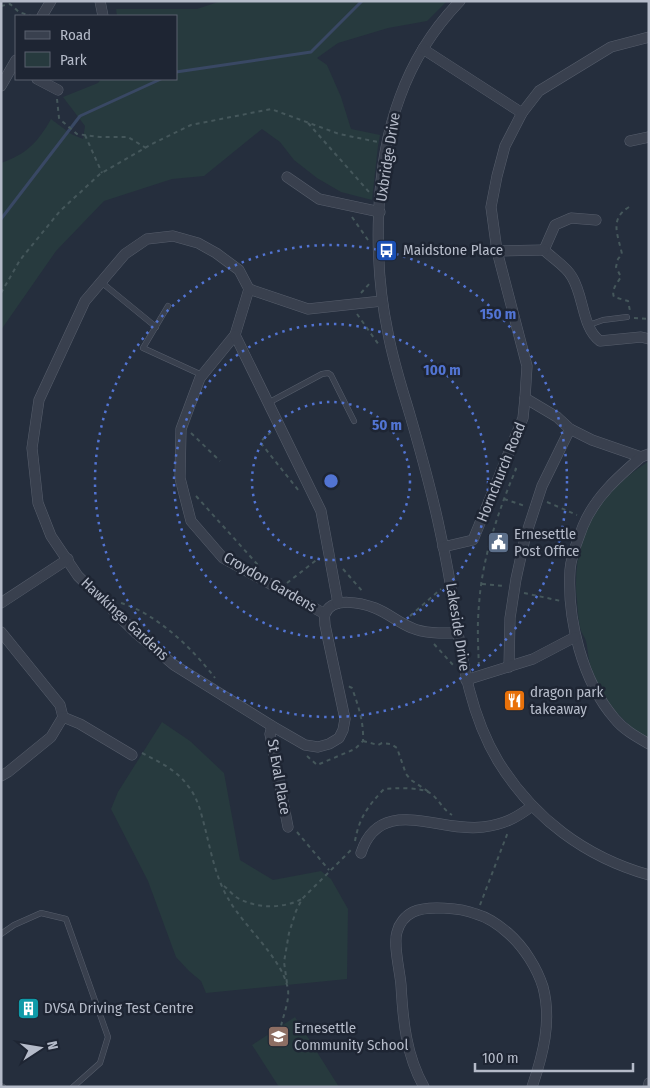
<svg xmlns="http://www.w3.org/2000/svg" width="650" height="1088" font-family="'Fira Sans Condensed',sans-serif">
	<rect width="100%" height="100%" fill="#252e3d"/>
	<g fill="#273a3e">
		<path d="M221 1H447L427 21 388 28 338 43 317 58 327 65 341 97 351 129 380 135 378 146 372 200 341 192 317 178 294 160 280 142 262 129 204 176 172 179 104 201 56 251 1 330V163C27 154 38 142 51 119L71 134 83 139 85 126 63 97 98 83 101 79H176V16H117L116 9H197Z"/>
		<path d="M649 461V740C622 723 601 697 591 667 588 659 588 649 586 641 585 637 582 634 581 631 578 621 578 611 577 601 570 540 599 493 649 461Z"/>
		<path d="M162 722 190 741 224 773 240 860 273 880 321 871 331 879 348 909 347 979 206 993 201 981 189 971 176 957 148 881 111 809 118 792Z"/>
		<path d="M295 1017 339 1087H279L252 1045Z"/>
	</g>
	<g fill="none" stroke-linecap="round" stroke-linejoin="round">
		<g stroke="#394864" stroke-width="3">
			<path d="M176 72 311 52 362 1"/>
			<path d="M1 219 80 116 161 79"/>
		</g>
		<defs>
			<g id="lane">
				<path d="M101 282 156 327"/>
				<path d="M168 306 143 348 202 375"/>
				<path d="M589 325 603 320 627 317"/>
				<path d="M268 403 322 374 328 373 331 375 354 421"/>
				<path d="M1 934 14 925 41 913 66 919 108 1037 100 1063 73 1087"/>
				<path d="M1 1086 3 1087"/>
			</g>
			<g id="street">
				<path d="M100 1 103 16"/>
				<path d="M460 1C433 29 413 61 400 97 374 166 373 262 388 333 393 361 402 388 410 415 421 453 432 492 440 531 446 558 451 586 455 614 463 665 471 716 498 761 533 818 585 857 649 875"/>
				<path d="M42 16 51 1"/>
				<path d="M423 49 522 113"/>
				<path d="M37 79 58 90"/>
				<path d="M1 86 16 60"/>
				<path d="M630 141 649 137"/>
				<path d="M287 177 319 199 380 212"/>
				<path d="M596 220 571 218 555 225 544 250C552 258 567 267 572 277 584 296 582 328 600 341L641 337 649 339"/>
				<path d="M497 251 544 250"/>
				<path d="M249 289 235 335 200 378 181 429 180 478 191 521 223 558 325 614"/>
				<path d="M382 301 308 309 249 289 239 270 216 253 198 243 173 236 147 239 125 254 85 301 39 400 32 448 38 503 51 536 78 576 136 633 174 665 272 726 305 745 318 747 329 744 339 738 343 730 345 719 325 625C325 622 324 617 325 614 332 596 362 603 375 608 388 613 399 623 412 628 426 634 443 633 458 633"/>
				<path d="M235 335 321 511 338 603"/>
				<path d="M525 398 557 417 570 429 592 440 641 457"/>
				<path d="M649 454 641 457C618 477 595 497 583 526 578 540 571 555 570 570 567 619 582 681 615 719 624 730 637 737 649 744"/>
				<path d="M443 547 473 540 523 418 525 398 527 366 497 251 491 207 497 176 505 146 522 113 539 91 611 47 649 37"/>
				<path d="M1 603 68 559"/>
				<path d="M1 632 60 705 63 717 51 737 8 772 1 776"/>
				<path d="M509 667 510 618 516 579 525 538 542 486 570 429"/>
				<path d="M466 680 533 659 575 637"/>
				<path d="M63 717 80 724 132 755"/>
				<path d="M272 726 270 734 288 827"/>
				<path d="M361 853C380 794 440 833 483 827 504 824 515 819 532 806"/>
				<path d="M424 1087C406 1055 403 1021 401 985 400 972 393 944 397 932 399 924 405 916 413 912 427 905 461 908 476 914 487 917 500 926 508 933 524 947 537 968 543 987 552 1021 543 1055 532 1087"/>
				<path d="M648 1087 649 1083"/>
			</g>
		</defs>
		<use href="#lane" stroke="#575e6c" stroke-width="6"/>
		<use href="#street" stroke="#575e6c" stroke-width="11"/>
		<g stroke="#45575b" stroke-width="2" stroke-dasharray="4 4" stroke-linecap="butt">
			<path d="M1 6 10 4 19 12 31 16"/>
			<path d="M57 99 59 118 63 122 77 134 100 137H128L146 148"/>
			<path d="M308 123 369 192"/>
			<path d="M85 135 102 173"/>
			<path d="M629 207C609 219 618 235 622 254L618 259 616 267 621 277C617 283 611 290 614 297L628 301 630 311"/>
			<path d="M352 217 368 240"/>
			<path d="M1 293 20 260 60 211 100 174 150 145 191 125 271 109 339 134 378 142"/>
			<path d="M361 293 370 283"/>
			<path d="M357 314 379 345"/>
			<path d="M634 318 649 319"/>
			<path d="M271 432 260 442 299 491"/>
			<path d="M191 433 220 461"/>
			<path d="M196 496 258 565"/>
			<path d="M504 499 525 506"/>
			<path d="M547 502 577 515"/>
			<path d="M343 569 364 593"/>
			<path d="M287 583 319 558"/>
			<path d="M482 584 505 586"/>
			<path d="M524 593 561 601"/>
			<path d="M121 603C157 614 193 649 215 678"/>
			<path d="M410 616 441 589"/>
			<path d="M434 644 454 666"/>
			<path d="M479 666C478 646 477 625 479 605 482 558 498 512 516 469L514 468"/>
			<path d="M363 741 378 745 382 743 391 744 397 748 406 774 411 780 429 792"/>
			<path d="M142 753C159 762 177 770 188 786 198 798 201 813 205 828 211 852 216 879 229 900 244 926 280 957 287 985 291 997 284 1013 281 1026"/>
			<path d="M307 756 317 765 355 749 363 741C364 722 358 705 352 688L348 686"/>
			<path d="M297 832 329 870"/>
			<path d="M355 841C359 818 368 806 384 789 395 788 421 787 430 793 439 799 442 809 452 815"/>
			<path d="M224 886C228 889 232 894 236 897 256 909 282 909 302 899"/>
			<path d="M480 905 508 832"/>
			<path d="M287 983 284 962 289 933 296 911 302 899 352 849"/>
		</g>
		<use href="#lane" stroke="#39404e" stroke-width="5"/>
		<use href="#street" stroke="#39404e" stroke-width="10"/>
	</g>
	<g fill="none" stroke="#5274d3" stroke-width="2.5" stroke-dasharray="2.5 5">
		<circle cx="331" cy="481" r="79"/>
		<circle cx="331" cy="481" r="157"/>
		<circle cx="331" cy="481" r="236"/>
	</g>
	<defs>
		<symbol id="bus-square" viewBox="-11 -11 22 22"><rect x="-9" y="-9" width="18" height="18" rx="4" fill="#1a4fb4" stroke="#1e2533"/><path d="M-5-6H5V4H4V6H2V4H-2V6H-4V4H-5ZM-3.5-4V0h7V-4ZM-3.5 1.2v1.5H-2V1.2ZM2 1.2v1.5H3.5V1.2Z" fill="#fff"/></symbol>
		<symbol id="civic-square" viewBox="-11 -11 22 22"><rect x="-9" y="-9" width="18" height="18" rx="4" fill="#5c6f8a" stroke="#1e2533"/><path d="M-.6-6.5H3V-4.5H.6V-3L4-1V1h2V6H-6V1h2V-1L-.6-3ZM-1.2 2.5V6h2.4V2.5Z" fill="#fff"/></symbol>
		<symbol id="restaurant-square" viewBox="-11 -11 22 22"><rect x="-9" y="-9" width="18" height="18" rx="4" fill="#e8710a" stroke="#1e2533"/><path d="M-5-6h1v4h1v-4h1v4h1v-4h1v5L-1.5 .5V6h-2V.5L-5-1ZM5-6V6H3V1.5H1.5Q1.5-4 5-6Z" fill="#fff"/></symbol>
		<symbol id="building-square" viewBox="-11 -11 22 22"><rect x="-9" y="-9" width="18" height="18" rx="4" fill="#0f9aa8" stroke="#1e2533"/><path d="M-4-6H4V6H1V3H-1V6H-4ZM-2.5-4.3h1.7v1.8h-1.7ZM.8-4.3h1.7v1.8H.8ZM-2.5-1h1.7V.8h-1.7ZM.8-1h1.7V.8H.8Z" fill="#fff"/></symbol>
		<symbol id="school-square" viewBox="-11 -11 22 22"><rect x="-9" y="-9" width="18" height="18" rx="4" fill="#8d6e63" stroke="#1e2533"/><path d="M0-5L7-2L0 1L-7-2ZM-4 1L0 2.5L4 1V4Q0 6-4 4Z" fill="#fff"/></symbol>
	</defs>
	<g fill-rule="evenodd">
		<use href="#bus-square" x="374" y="238" width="25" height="25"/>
		<use href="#civic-square" x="486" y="530" width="25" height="25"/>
		<use href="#restaurant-square" x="502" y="688" width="25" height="25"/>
		<use href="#building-square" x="16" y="996" width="25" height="25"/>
		<use href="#school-square" x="266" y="1024" width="25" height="25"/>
	</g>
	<g text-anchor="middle" stroke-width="5" stroke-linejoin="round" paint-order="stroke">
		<g font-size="15" fill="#b5bbc9" stroke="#1e2533">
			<text transform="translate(388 157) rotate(-81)" y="5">Uxbridge Drive</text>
			<text transform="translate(501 472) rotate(-68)" y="5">Hornchurch Road</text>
			<text transform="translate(270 582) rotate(30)" y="5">Croydon Gardens</text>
			<text transform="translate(125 619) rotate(43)" y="5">Hawkinge Gardens</text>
			<text transform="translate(458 627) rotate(81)" y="5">Lakeside Drive</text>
			<text transform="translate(279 777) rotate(80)" y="5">St Eval Place</text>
		</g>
		<g font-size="15" fill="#b5bbc9" stroke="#1e2533" text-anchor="start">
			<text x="403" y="255">Maidstone Place</text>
			<text x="514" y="539">Ernesettle<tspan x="514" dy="17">Post Office</tspan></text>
			<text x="530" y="697">dragon park<tspan x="530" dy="17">takeaway</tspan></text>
			<text x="44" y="1013">DVSA Driving Test Centre</text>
			<text x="294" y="1033">Ernesettle<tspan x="294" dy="17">Community School</tspan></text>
		</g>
	</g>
	<circle cx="331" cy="481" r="8" fill="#5274d3" stroke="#1e2533" stroke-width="2.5"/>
	<g font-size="15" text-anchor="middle" font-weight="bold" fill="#5274d3" stroke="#1e2533" stroke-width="5" stroke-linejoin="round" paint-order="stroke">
		<text x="498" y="319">150 m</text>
		<text x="442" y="375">100 m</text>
		<text x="387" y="430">50 m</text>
	</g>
	<rect width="650" height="1088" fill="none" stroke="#b5bbc9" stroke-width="5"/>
	<rect x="15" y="15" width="162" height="65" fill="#1e2533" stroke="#5a616f"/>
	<rect x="25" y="31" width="25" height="8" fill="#39404e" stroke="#5a616f"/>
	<text x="60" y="40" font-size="15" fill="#b5bbc9">Road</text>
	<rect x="25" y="52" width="25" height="15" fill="#273a3e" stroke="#5a616f"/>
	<text x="60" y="65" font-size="15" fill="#b5bbc9">Park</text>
	<g transform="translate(40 1048) rotate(78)" stroke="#1e2533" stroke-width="4" paint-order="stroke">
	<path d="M0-4L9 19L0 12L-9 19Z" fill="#b5bbc9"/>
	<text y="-8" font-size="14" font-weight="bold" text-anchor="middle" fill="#b5bbc9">N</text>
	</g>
	<path d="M475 1063v8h158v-8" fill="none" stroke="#b5bbc9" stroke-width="2.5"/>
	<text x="482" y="1063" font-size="15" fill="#b5bbc9" stroke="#1e2533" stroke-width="4" paint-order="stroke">100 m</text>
</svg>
